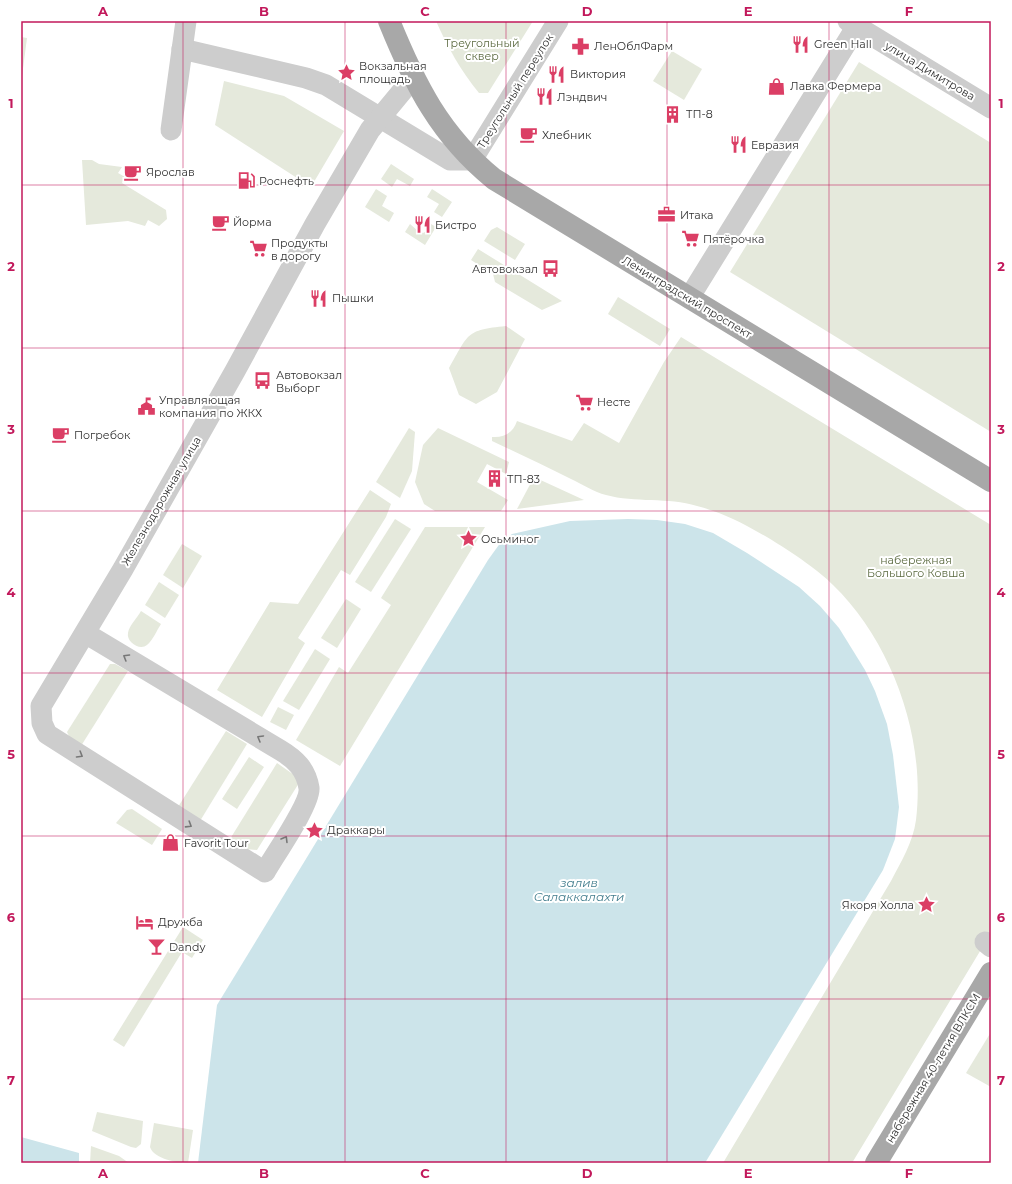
<svg xmlns="http://www.w3.org/2000/svg" width="1012" height="1184" font-family="Montserrat,sans-serif">
	<rect width="100%" height="100%" fill="#fff"/>
	<g fill="#e5e9dc">
		<path d="M436 21H533L488 93H479C461 71 448 48 436 21Z"/>
		<path d="M21 37 27 38 21 84Z"/>
		<path d="M672 51 702 69 684 100 653 81Z"/>
		<path d="M859 62 991 143V432L730 272Z"/>
		<path d="M224 81 284 96 344 131 311 187 215 125Z"/>
		<path d="M82 160H92L99 164 122 167 118 173 125 177 122 183 166 210 167 219 159 226 148 220 145 226 128 221 86 225Z"/>
		<path d="M391 164 414 179 410 186 397 179 392 187 381 179Z"/>
		<path d="M376 189 387 196 382 206 394 213 389 222 365 207Z"/>
		<path d="M432 189 452 202 442 217 434 212 439 204 427 197Z"/>
		<path d="M410 224 418 231 423 233 429 230 431 224 436 227 425 245 405 232Z"/>
		<path d="M497 227 525 244 515 260 484 241 491 230Z"/>
		<path d="M478 249 562 301 542 310 495 282 493 274 471 260Z"/>
		<path d="M618 297 670 329 660 346 608 314Z"/>
		<path d="M506 326 525 339 497 392 476 404 459 395 449 368C469 334 465 330 506 326Z"/>
		<path d="M681 337 991 525V933L852 1163H723L891 881C901 862 913 842 916 820 926 738 892 642 833 585 811 563 761 532 733 519 722 514 709 509 697 506 668 497 635 503 606 495 594 492 582 484 571 479 545 466 518 453 492 441V437C504 438 513 433 517 421L572 441 584 423 619 443 664 362Z"/>
		<path d="M409 428 415 432 412 471 400 498 376 482Z"/>
		<path d="M438 428 509 462 506 474 487 464 477 482 508 500 501 511H435L424 504 415 482 423 445Z"/>
		<path d="M534 477 584 500 517 509Z"/>
		<path d="M370 490 391 504 386 517 350 575 341 570 298 638 305 643 262 717 217 690 270 602 298 604Z"/>
		<path d="M395 519 411 529 371 592 355 582Z"/>
		<path d="M425 527H485L340 766 296 740 339 667 348 673 391 605 381 598Z"/>
		<path d="M182 544 202 556 183 588 163 575Z"/>
		<path d="M159 582 179 595 165 618 145 605Z"/>
		<path d="M346 599 361 609 337 648 321 638Z"/>
		<path d="M141 611 161 624C157 630 153 640 147 645 140 651 126 642 128 633 129 626 137 618 141 611Z"/>
		<path d="M315 649 330 659 299 710 283 701Z"/>
		<path d="M110 664H115L128 671 81 746 70 738 67 732Z"/>
		<path d="M278 707 294 715 286 730 270 722Z"/>
		<path d="M226 731 247 744 200 821 178 807Z"/>
		<path d="M249 757 264 767 237 809 222 799Z"/>
		<path d="M277 763 297 777 299 783 257 850 246 849 230 839Z"/>
		<path d="M132 809 162 829 152 845 116 823 127 810Z"/>
		<path d="M183 927 203 940 192 958 182 952 124 1047 113 1040Z"/>
		<path d="M991 1032V1087L966 1073Z"/>
		<path d="M97 1112 143 1121 141 1144 136 1148 131 1147 92 1131Z"/>
		<path d="M154 1123 193 1130 188 1163C177 1163 154 1159 150 1147Z"/>
		<path d="M91 1146 119 1156 129 1163H90Z"/>
	</g>
	<g fill="#cce4ea">
		<path d="M628 519 657 520 685 524 713 533 747 553 799 587 820 606 839 628 865 670 875 691 887 724 893 755 899 807 895 839 883 870 705 1163H198L217 1005 488 560 501 542 512 534 570 521Z"/>
		<path d="M21 1137 79 1153V1163H21Z"/>
	</g>
	<g fill="none" stroke-linecap="round" stroke-linejoin="round">
		<g stroke="#cdcdcd" stroke-width="21">
			<path d="M848 21 991 108"/>
			<path d="M182 49 306 78 326 85 450 160H472L558 21"/>
			<path d="M171 130 186 21"/>
			<path d="M689 298 860 21"/>
			<path d="M85 633 280 750C295 759 306 769 309 788 311 803 274 856 265 872L47 734 42 723 41 706 123 569 235 371 315 224 370 130 413 78"/>
			<path d="M985 942 991 947"/>
		</g>
		<g stroke="#a8a8a8" stroke-width="22">
			<path d="M389 21C415 85 440 135 494 179L991 481"/>
			<path d="M876 1163 991 973"/>
		</g>
	</g>
	<defs><path id="oneway-chevron" d="M-2-3.5L2.5 0L-2 3.5" fill="none" stroke-width="1.6" stroke-linecap="round" stroke-linejoin="round"/></defs>
	<g stroke="#777">
		<use href="#oneway-chevron" transform="translate(126 657) rotate(-149)"/>
		<use href="#oneway-chevron" transform="translate(260 738) rotate(-150)"/>
		<use href="#oneway-chevron" transform="translate(80 755) rotate(31)"/>
		<use href="#oneway-chevron" transform="translate(189 825) rotate(32)"/>
		<use href="#oneway-chevron" transform="translate(285 839) rotate(-59)"/>
	</g>
	<path fill="none" stroke="#c2185b" stroke-width="1" stroke-opacity="0.55" d="M183 21V1163M345 21V1163M506 21V1163M667 21V1163M829 21V1163M21 185H991M21 348H991M21 511H991M21 673H991M21 836H991M21 999H991"/>
	<defs>
		<symbol id="restaurant-bare" viewBox="-9 -9 18 18"><path d="M-5-6h1v4h1v-4h1v4h1v-4h1v5L-1.5 .5V6h-2V.5L-5-1ZM5-6V6H3V1.5H1.5Q1.5-4 5-6Z" fill="#db3e65" stroke="#fff" stroke-width="2.5" paint-order="stroke"/></symbol>
		<symbol id="pharmacy-bare" viewBox="-9 -9 18 18"><path d="M-2-6h4v4h4v4h-4v4h-4v-4h-4v-4h4Z" fill="#db3e65" stroke="#fff" stroke-width="2.5" paint-order="stroke"/></symbol>
		<symbol id="sight-bare" viewBox="-9 -9 18 18"><path d="M0-6L1.8-2.2L6-1.7L2.9 1.2L3.7 5.4L0 3.3L-3.7 5.4L-2.9 1.2L-6-1.7L-1.8-2.2Z" fill="#db3e65" stroke="#fff" stroke-width="2.5" paint-order="stroke"/></symbol>
		<symbol id="shop-bare" viewBox="-9 -9 18 18"><path d="M-5-2.5h2.3a2.7 3.5 0 0 1 5.4 0H5L5.5 6h-11ZM-1.5-2.5h3a1.5 2.3 0 0 0-3 0Z" fill="#db3e65" stroke="#fff" stroke-width="2.5" paint-order="stroke"/></symbol>
		<symbol id="building-bare" viewBox="-9 -9 18 18"><path d="M-4-6H4V6H1V3H-1V6H-4ZM-2.5-4.3h1.7v1.8h-1.7ZM.8-4.3h1.7v1.8H.8ZM-2.5-1h1.7V.8h-1.7ZM.8-1h1.7V.8H.8Z" fill="#db3e65" stroke="#fff" stroke-width="2.5" paint-order="stroke"/></symbol>
		<symbol id="cafe-bare" viewBox="-9 -9 18 18"><path d="M-5.5-4.5H6V0H3Q3 3.5 0 3.5H-2.5Q-5.5 3.5-5.5 0ZM3-3.2v2h1.7v-2ZM-6 4.5H4V6H-6Z" fill="#db3e65" stroke="#fff" stroke-width="2.5" paint-order="stroke"/></symbol>
		<symbol id="fuel-bare" viewBox="-9 -9 18 18"><path d="M-5.5-6h7V0h2V4h1.3V-2.5L3-4.5l.8-.8L6-3V5H2.5V1h-1V6h-7ZM-4.2-4.7v3.2H.2V-4.7Z" fill="#db3e65" stroke="#fff" stroke-width="2.5" paint-order="stroke"/></symbol>
		<symbol id="office-bare" viewBox="-9 -9 18 18"><path d="M-6-3h4V-5.5h4V-3h4V5H-6ZM-1-4.5V-3h2v-1.5ZM-6 0V1H6V0Z" fill="#db3e65" stroke="#fff" stroke-width="2.5" paint-order="stroke"/></symbol>
		<symbol id="supermarket-bare" viewBox="-9 -9 18 18"><path d="M-6-5.5h2.5l.6 2H6L4.5 2H-2.5L-4.4-4H-6ZM-1.5 3.2a1.3 1.3 0 1 0 .1 0ZM3 3.2a1.3 1.3 0 1 0 .1 0Z" fill="#db3e65" stroke="#fff" stroke-width="2.5" paint-order="stroke"/></symbol>
		<symbol id="bus-bare" viewBox="-9 -9 18 18"><path d="M-5-6H5V4H4V6H2V4H-2V6H-4V4H-5ZM-3.5-4V0h7V-4ZM-3.5 1.2v1.5H-2V1.2ZM2 1.2v1.5H3.5V1.2Z" fill="#db3e65" stroke="#fff" stroke-width="2.5" paint-order="stroke"/></symbol>
		<symbol id="civic-bare" viewBox="-9 -9 18 18"><path d="M-.6-6.5H3V-4.5H.6V-3L4-1V1h2V6H-6V1h2V-1L-.6-3ZM-1.2 2.5V6h2.4V2.5Z" fill="#db3e65" stroke="#fff" stroke-width="2.5" paint-order="stroke"/></symbol>
		<symbol id="hotel-bare" viewBox="-9 -9 18 18"><path d="M-6-4.5h1.5V1H6V5H4.5V3h-9V5H-6ZM-4 0a1.8 1.8 0 1 1 3.6 0ZM.5 0V-2.5h3Q6-2.5 6 0Z" fill="#db3e65" stroke="#fff" stroke-width="2.5" paint-order="stroke"/></symbol>
		<symbol id="bar-bare" viewBox="-9 -9 18 18"><path d="M-6-5H6L.8 .8V4.5H3.5V6h-7V4.5H-.8V.8Z" fill="#db3e65" stroke="#fff" stroke-width="2.5" paint-order="stroke"/></symbol>
	</defs>
	<g fill-rule="evenodd">
		<use href="#restaurant-bare" x="788" y="32" width="25" height="25"/>
		<use href="#pharmacy-bare" x="568" y="34" width="25" height="25"/>
		<use href="#sight-bare" x="334" y="60" width="25" height="25"/>
		<use href="#restaurant-bare" x="544" y="62" width="25" height="25"/>
		<use href="#shop-bare" x="764" y="74" width="25" height="25"/>
		<use href="#restaurant-bare" x="532" y="84" width="25" height="25"/>
		<use href="#building-bare" x="660" y="102" width="25" height="25"/>
		<use href="#cafe-bare" x="516" y="122" width="25" height="25"/>
		<use href="#restaurant-bare" x="726" y="132" width="25" height="25"/>
		<use href="#cafe-bare" x="120" y="160" width="25" height="25"/>
		<use href="#fuel-bare" x="234" y="168" width="25" height="25"/>
		<use href="#office-bare" x="654" y="202" width="25" height="25"/>
		<use href="#cafe-bare" x="208" y="210" width="25" height="25"/>
		<use href="#restaurant-bare" x="410" y="212" width="25" height="25"/>
		<use href="#supermarket-bare" x="678" y="226" width="25" height="25"/>
		<use href="#supermarket-bare" x="246" y="236" width="25" height="25"/>
		<use href="#bus-bare" x="538" y="256" width="25" height="25"/>
		<use href="#restaurant-bare" x="306" y="286" width="25" height="25"/>
		<use href="#bus-bare" x="250" y="368" width="25" height="25"/>
		<use href="#supermarket-bare" x="572" y="390" width="25" height="25"/>
		<use href="#civic-bare" x="134" y="394" width="25" height="25"/>
		<use href="#cafe-bare" x="48" y="422" width="25" height="25"/>
		<use href="#building-bare" x="482" y="466" width="25" height="25"/>
		<use href="#sight-bare" x="456" y="526" width="25" height="25"/>
		<use href="#sight-bare" x="302" y="818" width="25" height="25"/>
		<use href="#shop-bare" x="158" y="830" width="25" height="25"/>
		<use href="#sight-bare" x="914" y="892" width="25" height="25"/>
		<use href="#hotel-bare" x="132" y="910" width="25" height="25"/>
		<use href="#bar-bare" x="144" y="934" width="25" height="25"/>
	</g>
	<g text-anchor="middle" stroke-width="4" stroke-linejoin="round" paint-order="stroke">
		<g font-size="11" fill="#5a693f" stroke="#fff">
			<text x="482" y="47">Треугольный<tspan x="482" dy="13">сквер</tspan></text>
			<text x="916" y="564">набережная<tspan x="916" dy="13">Большого Ковша</tspan></text>
		</g>
		<g font-size="11" fill="#303030" stroke="#fff" text-anchor="start">
			<text x="814" y="48">Green Hall</text>
			<text x="594" y="50">ЛенОблФарм</text>
			<text x="359" y="70">Вокзальная<tspan x="359" dy="13">площадь</tspan></text>
			<text x="570" y="78">Виктория</text>
			<text x="790" y="90">Лавка Фермера</text>
			<text x="557" y="101">Лэндвич</text>
			<text x="686" y="118">ТП-8</text>
			<text x="542" y="139">Хлебник</text>
			<text x="751" y="149">Евразия</text>
			<text x="146" y="176">Ярослав</text>
			<text x="259" y="185">Роснефть</text>
			<text x="680" y="219">Итака</text>
			<text x="233" y="226">Йорма</text>
			<text x="435" y="229">Бистро</text>
			<text x="703" y="243">Пятёрочка</text>
			<text x="271" y="247">Продукты<tspan x="271" dy="13">в дорогу</tspan></text>
			<text x="538" y="273" text-anchor="end">Автовокзал</text>
			<text x="332" y="302">Пышки</text>
			<text x="276" y="379">Автовокзал<tspan x="276" dy="13">Выборг</tspan></text>
			<text x="159" y="404">Управляющая<tspan x="159" dy="13">компания по ЖКХ</tspan></text>
			<text x="597" y="406">Несте</text>
			<text x="74" y="439">Погребок</text>
			<text x="507" y="483">ТП-83</text>
			<text x="481" y="543">Осьминог</text>
			<text x="327" y="834">Драккары</text>
			<text x="184" y="847">Favorit Tour</text>
			<text x="914" y="909" text-anchor="end">Якоря Холла</text>
			<text x="158" y="926">Дружба</text>
			<text x="169" y="951">Dandy</text>
		</g>
		<g font-size="11" fill="#303030" stroke="#fff">
			<text transform="translate(930 71) rotate(31)" y="4">улица Димитрова</text>
			<text transform="translate(515 91) rotate(-58)" y="4">Треугольный переулок</text>
			<text transform="translate(687 297) rotate(31)" y="4">Ленинградский проспект</text>
			<text transform="translate(161 501) rotate(-60)" y="4">Железнодорожная улица</text>
			<text transform="translate(933 1068) rotate(-59)" y="4">набережная 40-летия ВЛКСМ</text>
		</g>
		<g font-size="12" font-style="italic" fill="#427d8d" stroke="#fff">
			<text x="579" y="887">залив<tspan x="579" dy="14">Салаккалахти</tspan></text>
		</g>
	</g>
	<rect width="1012" height="1184" fill="none" stroke="#ffffff" stroke-width="44"/>
	<rect x="22" y="22" width="968" height="1140" fill="none" stroke="#c2185b" stroke-width="1.5"/>
	<g font-size="13" text-anchor="middle" font-weight="bold" fill="#c2185b">
		<text x="103" y="16">A</text>
		<text x="264" y="16">B</text>
		<text x="425" y="16">C</text>
		<text x="587" y="16">D</text>
		<text x="748" y="16">E</text>
		<text x="909" y="16">F</text>
		<text x="11" y="108">1</text>
		<text x="1001" y="108">1</text>
		<text x="11" y="271">2</text>
		<text x="1001" y="271">2</text>
		<text x="11" y="434">3</text>
		<text x="1001" y="434">3</text>
		<text x="11" y="597">4</text>
		<text x="1001" y="597">4</text>
		<text x="11" y="759">5</text>
		<text x="1001" y="759">5</text>
		<text x="11" y="922">6</text>
		<text x="1001" y="922">6</text>
		<text x="11" y="1085">7</text>
		<text x="1001" y="1085">7</text>
		<text x="103" y="1178">A</text>
		<text x="264" y="1178">B</text>
		<text x="425" y="1178">C</text>
		<text x="587" y="1178">D</text>
		<text x="748" y="1178">E</text>
		<text x="909" y="1178">F</text>
	</g>
</svg>
